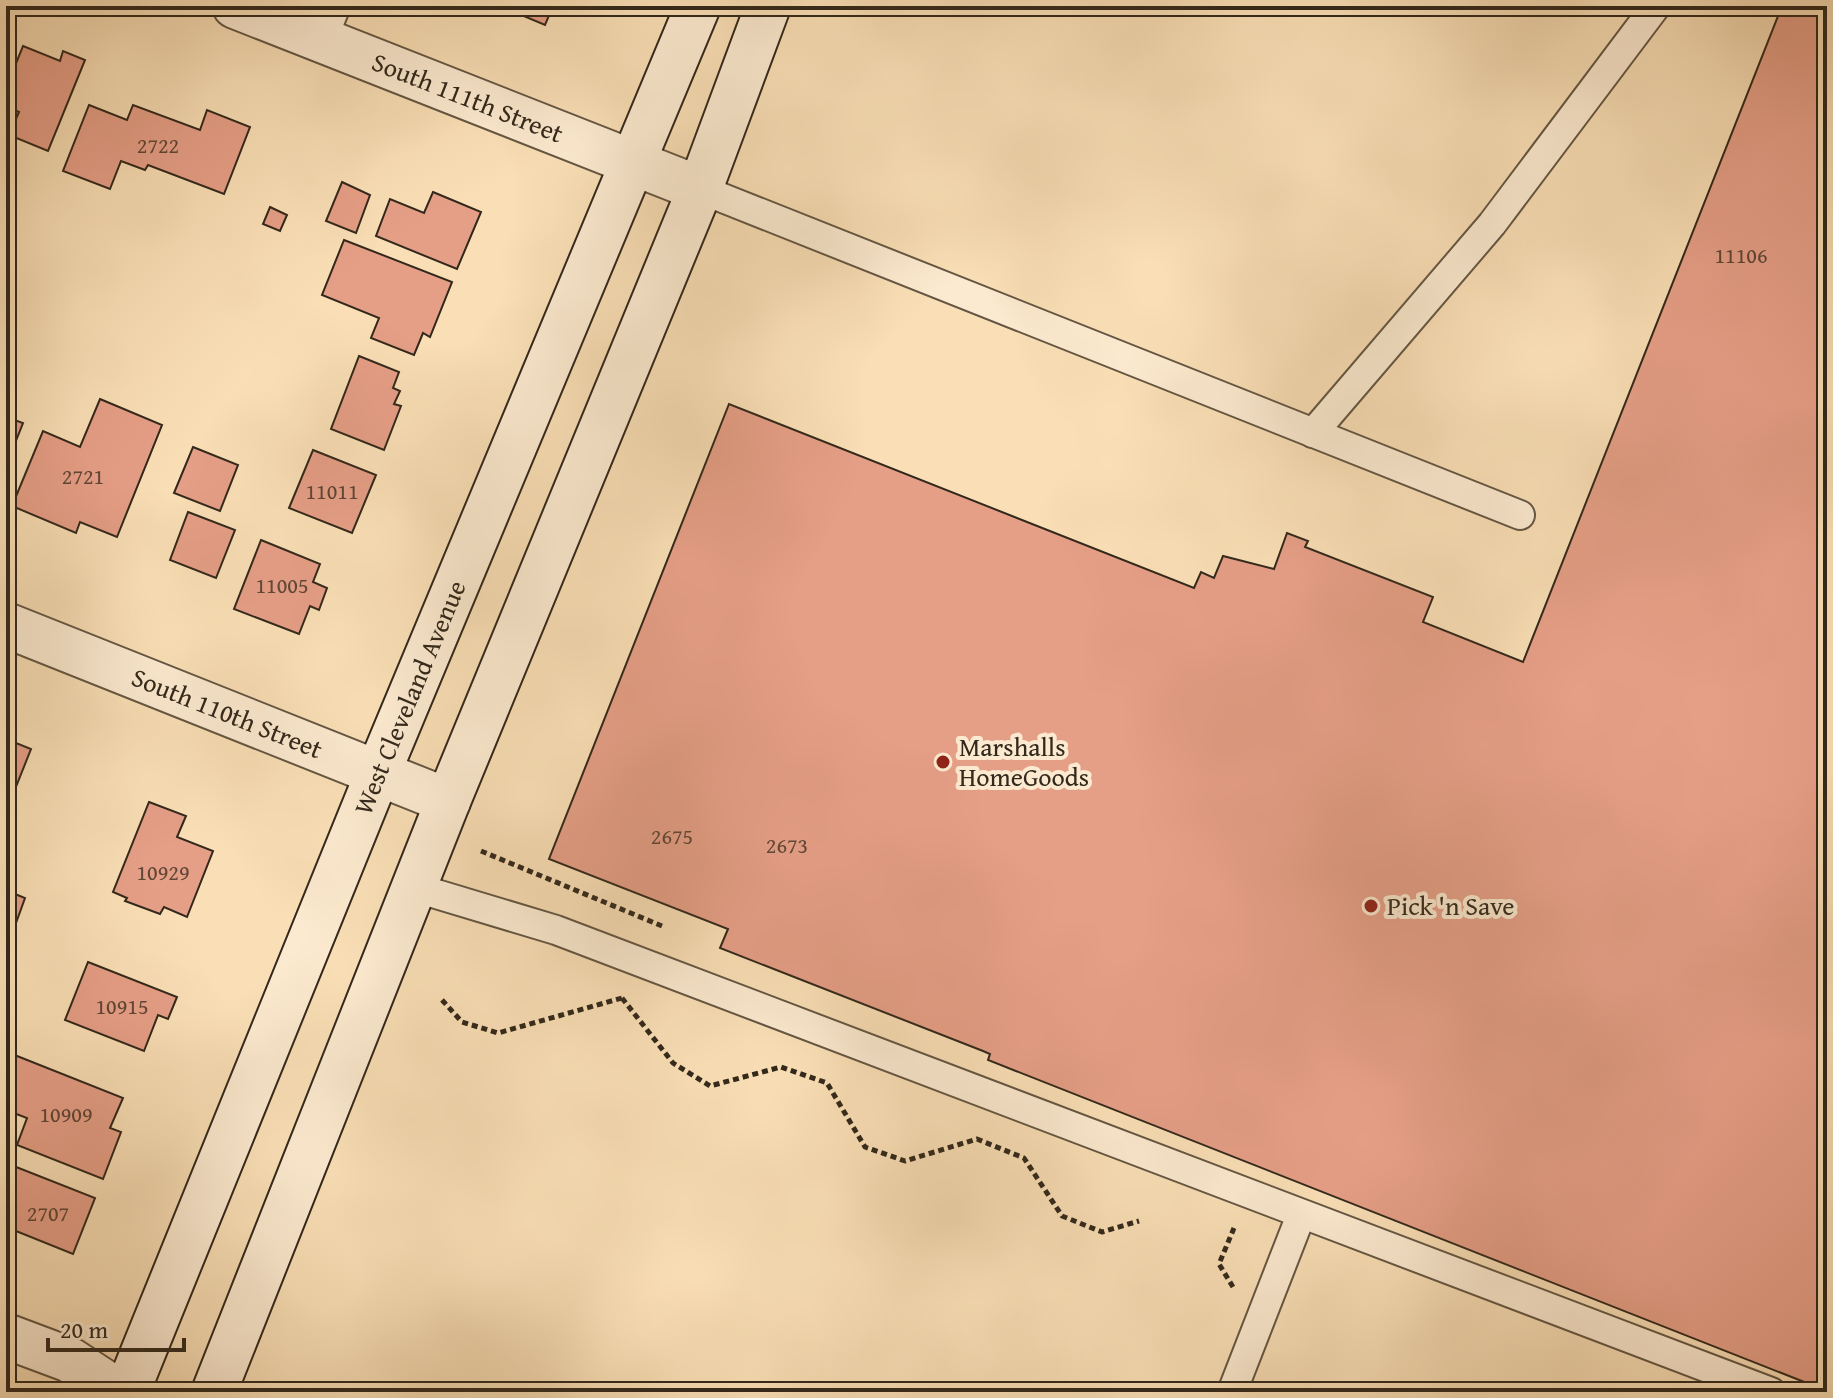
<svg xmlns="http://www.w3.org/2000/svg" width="1833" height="1398" font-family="'Gentium Book Plus',serif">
	<rect width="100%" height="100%" fill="#fadfb6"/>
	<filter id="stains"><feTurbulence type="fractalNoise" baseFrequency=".0025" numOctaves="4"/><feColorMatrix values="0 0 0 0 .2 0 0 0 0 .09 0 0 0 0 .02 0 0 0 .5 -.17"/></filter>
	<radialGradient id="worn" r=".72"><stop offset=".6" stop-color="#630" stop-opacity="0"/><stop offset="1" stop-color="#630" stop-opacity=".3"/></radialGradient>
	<g fill="#e69f87" stroke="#32281b" stroke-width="2">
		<path d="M500 6H553L545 25Z"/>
		<path d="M1782 6H1827V1391L988 1060 990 1054 983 1051 720 948 728 929 549 859 729 404 1194 588 1201 572 1214 578 1223 556 1274 569 1287 533 1308 541 1305 547 1433 597 1423 622 1523 662Z"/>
		<path d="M23 46 60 61 63 51 85 60 48 151 9 135 19 112 6 106V88Z"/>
		<path d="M89 105 127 120 133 105 200 130 207 110 250 127 224 194 148 165 145 170 121 161 110 189 63 171Z"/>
		<path d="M342 182 370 195 356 233 326 221Z"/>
		<path d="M433 192 481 212 457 269 376 236 390 199 424 213Z"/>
		<path d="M270 207 287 215 280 231 263 224Z"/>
		<path d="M344 240 452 282 430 337 423 333 414 355 371 338 379 318 322 295Z"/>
		<path d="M359 356 399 372 393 388 400 391 394 404 401 406 384 450 331 429Z"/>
		<path d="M100 399 162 425 117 537 80 522 76 533 12 506 43 431 80 447Z"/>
		<path d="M6 417 23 423 6 466Z"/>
		<path d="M193 447 238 465 220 511 174 493Z"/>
		<path d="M313 450 376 475 352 533 289 508Z"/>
		<path d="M188 512 235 530 216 578 170 560Z"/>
		<path d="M261 540 320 564 313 582 327 588 319 610 310 606 299 634 234 609Z"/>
		<path d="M6 739 31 749 6 812Z"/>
		<path d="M149 802 186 816 177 837 213 851 187 917 164 907 160 914 125 901 127 898 113 892Z"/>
		<path d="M10 892 25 898 16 923 6 919V902Z"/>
		<path d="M88 962 177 997 168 1019 158 1015 144 1051 65 1020Z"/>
		<path d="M12 1054 123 1098 110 1128 121 1132 103 1179 17 1145 27 1118 6 1110V1070Z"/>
		<path d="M6 1163 95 1198 73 1254 6 1227Z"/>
	</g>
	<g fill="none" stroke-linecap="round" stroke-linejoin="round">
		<defs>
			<g id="service">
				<path d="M322 40 336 6"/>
				<path d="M700 189 1520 515"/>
				<path d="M1313 433 1492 224 1656 6"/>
				<path d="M413 887 556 930 1771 1392"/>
				<path d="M1232 1392 1301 1215"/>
			</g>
			<g id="minor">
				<path id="s1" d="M235 6 700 189"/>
				<path id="s2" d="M6 625 448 801"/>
				<path d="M6 1336 70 1360 119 1392"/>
			</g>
			<g id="secondary">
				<path id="s3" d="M127 1392 378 773 698 6"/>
				<path d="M214 1392 448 801 700 189 768 6"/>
			</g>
		</defs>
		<use href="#service" stroke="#645642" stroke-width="32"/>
		<use href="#minor" stroke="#645642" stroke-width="48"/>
		<use href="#secondary" stroke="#32281b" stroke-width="48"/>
		<g stroke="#32281b" stroke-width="5" stroke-dasharray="6 4" stroke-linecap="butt">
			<path d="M481 851 662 926"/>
			<path d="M622 998 673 1063 710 1086 781 1067 827 1083 865 1147 905 1161 977 1139 1024 1158 1062 1216 1102 1232 1139 1221"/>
			<path d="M442 1000 462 1022 498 1033 622 998"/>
			<path d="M1233 1287 1219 1264 1234 1228"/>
		</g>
		<use href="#service" stroke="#fcead0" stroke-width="28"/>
		<use href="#minor" stroke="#fcead0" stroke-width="44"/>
		<use href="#secondary" stroke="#fcead0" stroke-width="44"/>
	</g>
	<g fill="#8f2418" stroke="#fcead0" stroke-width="3">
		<circle cx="943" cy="762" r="8"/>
		<circle cx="1371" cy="906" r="8"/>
	</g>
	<g text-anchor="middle" stroke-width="8" stroke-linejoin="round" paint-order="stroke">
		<g font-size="22" fill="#5f4636">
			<text x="158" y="153">2722</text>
			<text x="1741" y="263">11106</text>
			<text x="83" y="484">2721</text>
			<text x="332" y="499">11011</text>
			<text x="282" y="593">11005</text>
			<text x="672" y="844">2675</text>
			<text x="787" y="853">2673</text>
			<text x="163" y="880">10929</text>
			<text x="122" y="1014">10915</text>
			<text x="66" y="1122">10909</text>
			<text x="48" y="1221">2707</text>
		</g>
		<g font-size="26" fill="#32281b" stroke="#fcead0">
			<text dy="9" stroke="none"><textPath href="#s1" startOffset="250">South 111th Street</textPath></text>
			<text dy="9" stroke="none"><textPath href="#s3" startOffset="750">West Cleveland Avenue</textPath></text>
			<text dy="9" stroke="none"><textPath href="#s2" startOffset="238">South 110th Street</textPath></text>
		</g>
		<g font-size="26" fill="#32281b" stroke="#fcead0" text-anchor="start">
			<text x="959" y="756">Marshalls<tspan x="959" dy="30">HomeGoods</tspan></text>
			<text x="1387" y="915">Pick 'n Save</text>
		</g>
	</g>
	<rect width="1833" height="1398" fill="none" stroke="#fadfb6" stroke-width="32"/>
	<rect x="8" y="8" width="1817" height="1382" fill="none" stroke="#32281b" stroke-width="4"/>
	<rect x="16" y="16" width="1801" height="1366" fill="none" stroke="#32281b" stroke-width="2"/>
	<path d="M48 1338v12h136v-12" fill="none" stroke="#32281b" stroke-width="4"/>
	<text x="60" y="1338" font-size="24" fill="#32281b" stroke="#fcead0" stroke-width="6" paint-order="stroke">20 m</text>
	<rect width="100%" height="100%" filter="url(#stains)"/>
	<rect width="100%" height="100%" fill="url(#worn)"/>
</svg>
